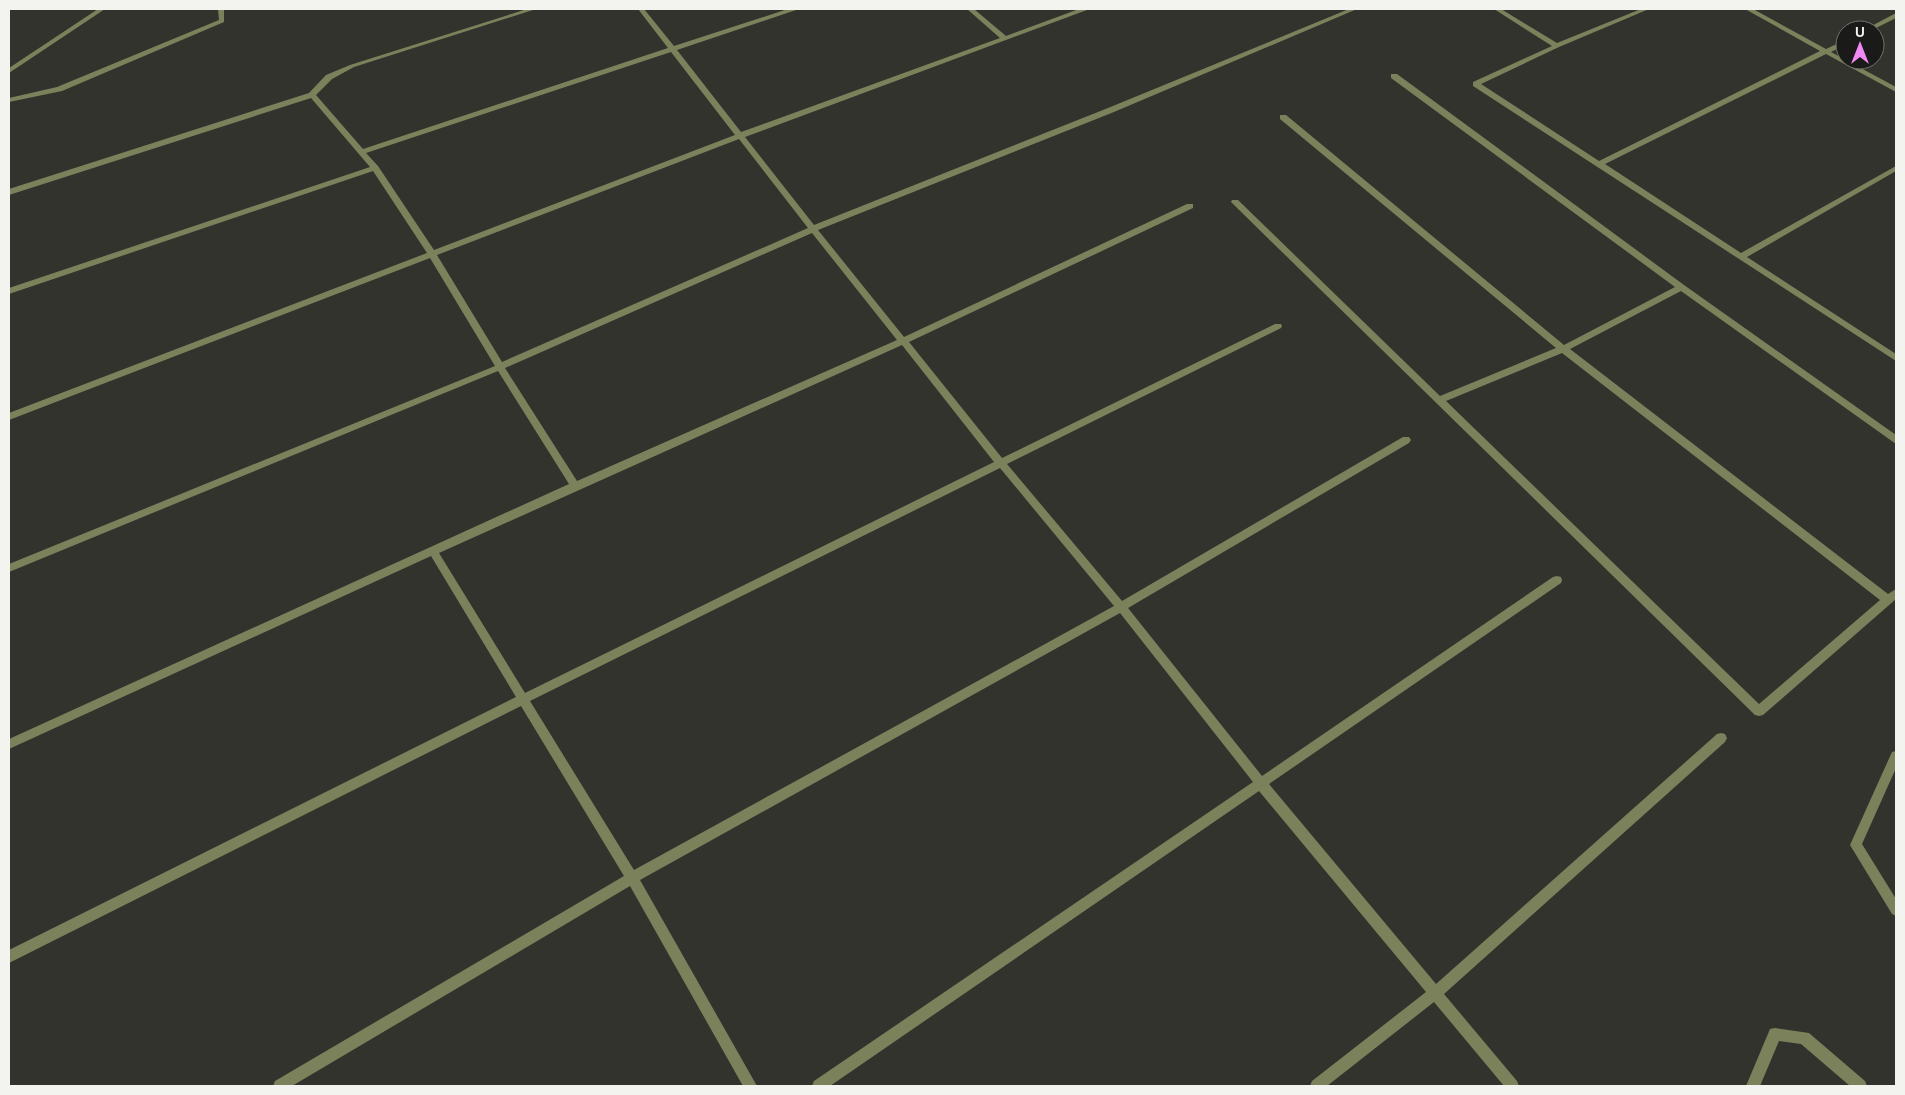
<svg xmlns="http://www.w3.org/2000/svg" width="1905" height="1095" font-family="Figtree,sans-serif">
	<rect width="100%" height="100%" fill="#32332d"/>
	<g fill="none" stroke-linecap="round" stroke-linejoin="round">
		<g fill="#7b825b" fill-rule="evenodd">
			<path d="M98 9H105L9 73V68Z"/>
			<path d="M218 9H224V22L62 91 9 102V98L57 87 219 20Z"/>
			<path d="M527 9H536L354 67 332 79 316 95 363 149 668 48 638 9H644L674 46 788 9H797L796 10 677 50 741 132 1000 38 967 9H974L1006 36 1079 9H1088L1087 10 745 137 814 225 1108 108 1349 9H1357L1114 112 818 230 904 337 1187 204H1193V208L909 342 1002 458 1275 324H1281L1282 326 1281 328 1007 464 1122 601 1403 437H1409L1411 440 1409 443 1128 608 1262 776 1553 577 1557 576 1561 577 1562 580 1561 583 1269 784 1436 984 1717 734 1721 733 1725 734 1727 738 1725 742 1444 994 1517 1081 1519 1086H1504L1434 1002 1327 1086H1310L1312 1081 1426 992 1259 791 830 1086H812L814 1081 1253 782 1120 613 640 880 757 1086H743L630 886 292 1086H273L275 1081 624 876 521 706 9 963V950L516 697 431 556 9 749V739L569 484 498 371 9 572V564L495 366 430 258 9 420V413L427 253 373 171 9 294V288L370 167 311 98 9 195V189L309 93 326 75 350 65ZM671 52 735 135 434 250 378 166 366 153ZM739 139 808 228 502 362 437 255ZM812 233 897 340 577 481 505 368ZM902 345 994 462 525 693 439 553ZM1000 468 1114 606 634 870 530 701Z"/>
			<path d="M1494 9H1501L1557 43 1641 9H1649L1559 47 1481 84 1599 161 1820 51 1745 9H1753L1826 49 1845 40V45L1831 52 1896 87V92L1826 54 1605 164 1741 253 1896 166V171L1747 257 1896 354V361L1473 86V82L1552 46Z"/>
			<path d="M1896 13V18L1872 30H1864Z"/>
			<path d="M1391 74H1397L1684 285 1896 435V444L1681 291 1570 349 1888 594 1896 589V599L1763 715 1759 716 1755 715 1231 202 1232 200H1238L1440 396 1556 348 1280 119V115H1286L1564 345 1675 287 1391 78ZM1562 353 1880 600 1759 704 1446 401Z"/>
			<path d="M1896 751V768L1862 844 1896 899V916L1892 914 1850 845 1892 752Z"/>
			<path d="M1775 1028 1809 1033 1865 1081 1867 1086H1850L1801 1044 1779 1041 1760 1086H1746L1770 1029Z"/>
		</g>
	</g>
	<rect width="1905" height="1095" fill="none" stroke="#f3f4f0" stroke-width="20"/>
	<g transform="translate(1860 45)"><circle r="24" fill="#1a1a18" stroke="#71716e"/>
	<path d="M0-4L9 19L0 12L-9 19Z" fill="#f18af4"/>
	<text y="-8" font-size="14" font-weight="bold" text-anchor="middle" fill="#f3f4f0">U</text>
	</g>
</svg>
